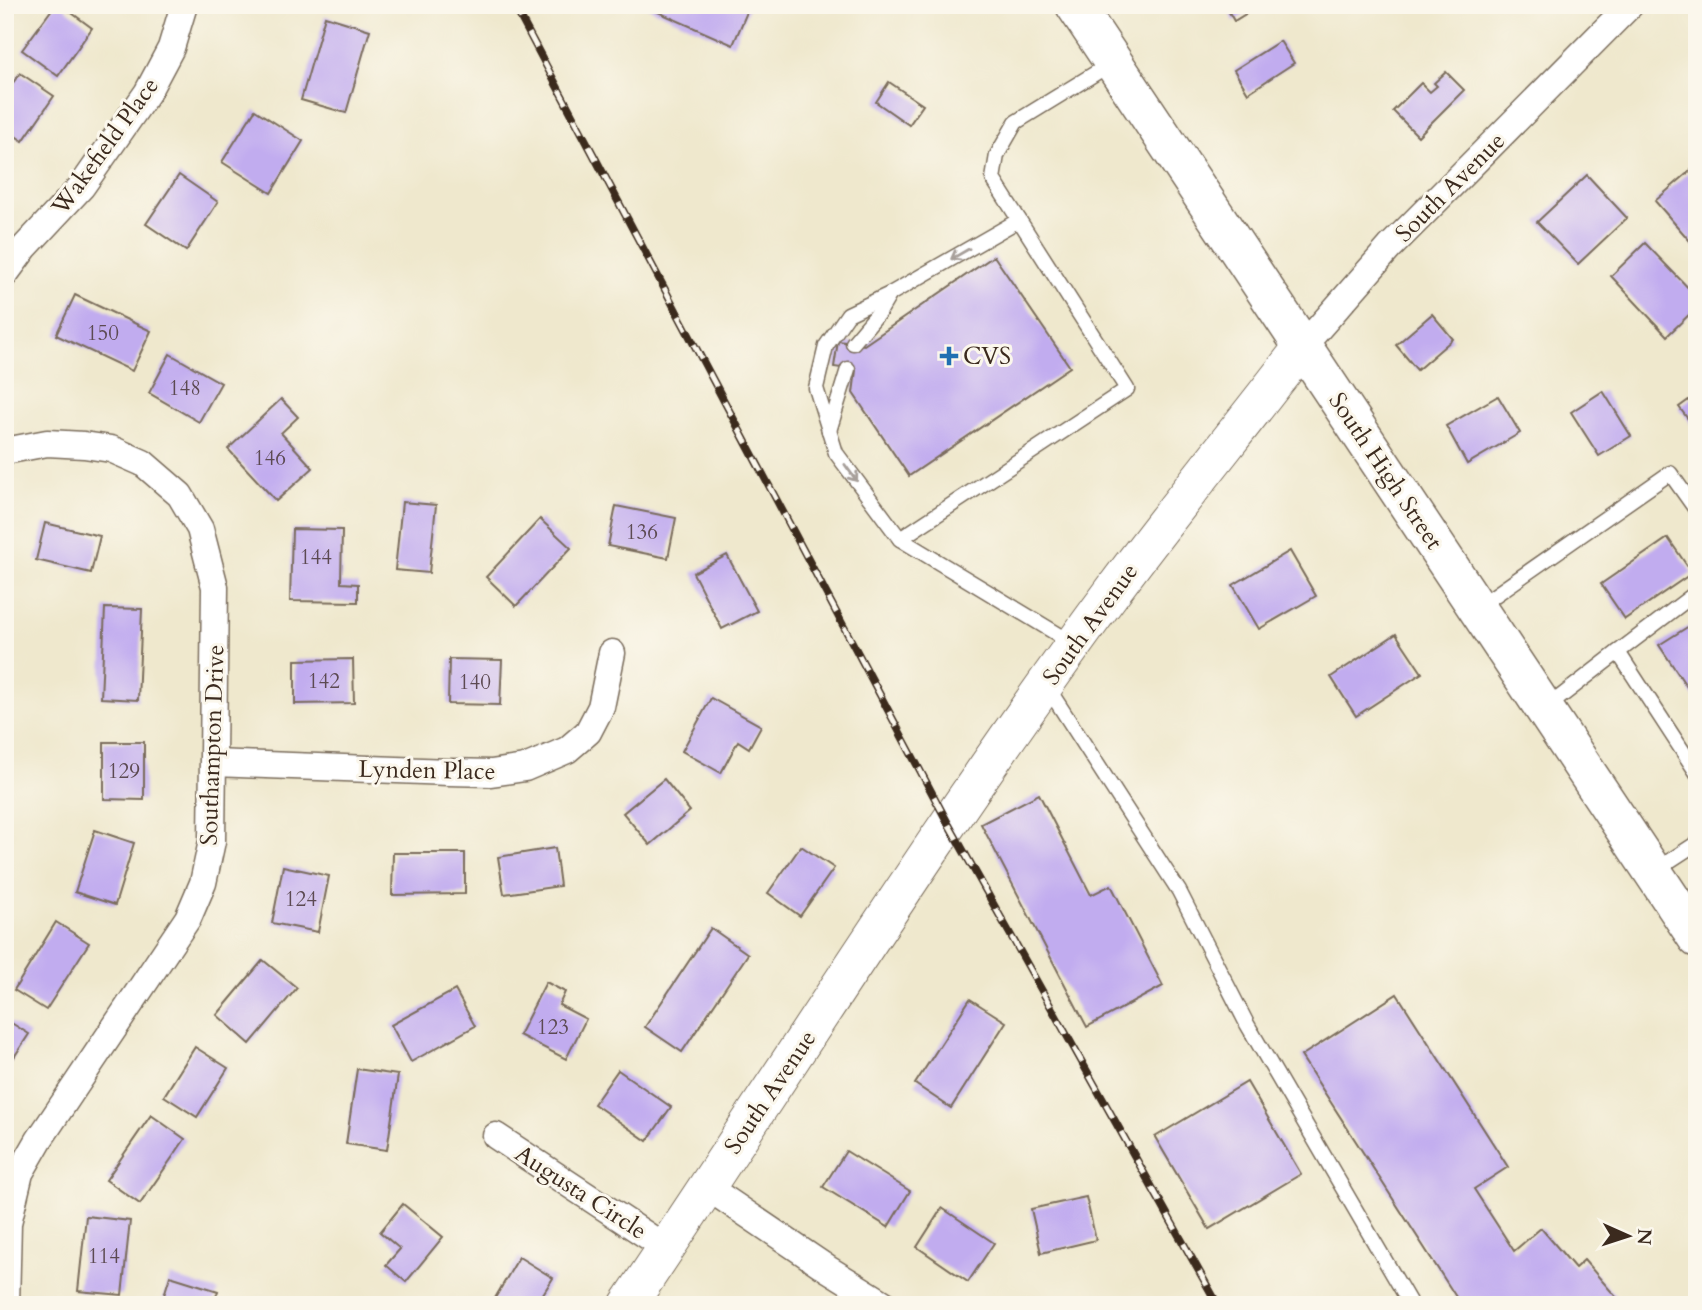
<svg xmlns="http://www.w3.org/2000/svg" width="1702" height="1310" font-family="Cardo,serif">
	<rect width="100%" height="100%" fill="#fbf7ec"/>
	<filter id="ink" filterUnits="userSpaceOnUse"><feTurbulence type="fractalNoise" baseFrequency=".0143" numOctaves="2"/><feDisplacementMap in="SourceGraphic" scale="14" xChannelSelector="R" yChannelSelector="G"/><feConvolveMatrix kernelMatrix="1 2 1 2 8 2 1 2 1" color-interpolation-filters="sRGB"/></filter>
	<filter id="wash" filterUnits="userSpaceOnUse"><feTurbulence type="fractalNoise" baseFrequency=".00686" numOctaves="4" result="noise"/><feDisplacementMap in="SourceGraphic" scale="28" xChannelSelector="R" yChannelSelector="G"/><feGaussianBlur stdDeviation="1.57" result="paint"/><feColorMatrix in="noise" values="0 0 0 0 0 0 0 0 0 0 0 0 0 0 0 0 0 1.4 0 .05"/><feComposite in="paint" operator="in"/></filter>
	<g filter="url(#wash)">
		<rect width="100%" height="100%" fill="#efe8cd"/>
		<g id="blocks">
			<g fill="#c1acef">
				<path d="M55 5H61L92 28 58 76 22 50Z"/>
				<path d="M642 5H750L733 45Z"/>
				<path d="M1225 5H1260L1234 21Z"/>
				<path d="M325 16 370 30 346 113 301 100Z"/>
				<path d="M1280 41 1294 63 1248 93 1234 70Z"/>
				<path d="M1446 72 1464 90 1418 136 1393 111 1421 83 1430 92 1437 86 1434 83Z"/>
				<path d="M20 73 54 96 23 141 5 129V94Z"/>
				<path d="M889 82 923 105 909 125 876 102Z"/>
				<path d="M255 110 303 141 271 193 222 162Z"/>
				<path d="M1697 165V249L1655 201Z"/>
				<path d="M179 175 218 202 186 251 146 224Z"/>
				<path d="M1587 175 1627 218 1578 264 1537 222Z"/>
				<path d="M1645 243 1697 297V307L1667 336 1611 276Z"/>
				<path d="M994 256 1070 367 909 476 853 393 856 370 834 367 838 341 864 345Z"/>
				<path d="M75 295 151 331 132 371 56 335Z"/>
				<path d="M1432 314 1453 339 1417 370 1396 345Z"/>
				<path d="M170 354 221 383 199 422 149 393Z"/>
				<path d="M1603 391 1631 436 1599 456 1571 412Z"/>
				<path d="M1697 394V431L1679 407Z"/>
				<path d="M1498 396 1520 433 1467 464 1446 426Z"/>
				<path d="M281 399 298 417 281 433 313 468 276 501 228 449Z"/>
				<path d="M402 502 436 505 429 573 395 570Z"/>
				<path d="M616 506 676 518 668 558 608 546Z"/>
				<path d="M540 519 571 548 516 606 486 577Z"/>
				<path d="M45 523 100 536 91 573 36 560Z"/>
				<path d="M292 529 342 530 341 583 358 584V602L290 601Z"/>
				<path d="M1668 538 1692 573 1625 619 1601 584Z"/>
				<path d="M1290 551 1316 596 1259 629 1233 585Z"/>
				<path d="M727 555 757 611 722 629 693 573Z"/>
				<path d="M105 608 142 609 138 700 101 698Z"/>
				<path d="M1697 621V702L1659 645Z"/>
				<path d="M1396 634 1422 673 1356 716 1331 677Z"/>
				<path d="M353 659 354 703 295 704V660Z"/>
				<path d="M449 659 502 660 500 705 448 704Z"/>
				<path d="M711 698 761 726 749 748 738 741 721 773 682 751Z"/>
				<path d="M104 742H144V800L104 799Z"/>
				<path d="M664 779 690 811 650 845 623 813Z"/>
				<path d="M1039 794 1091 895 1111 885 1163 986 1087 1027 981 824Z"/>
				<path d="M95 830 134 843 115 905 75 892Z"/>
				<path d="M801 846 834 868 800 916 768 893Z"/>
				<path d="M555 848 560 886 504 894 498 857Z"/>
				<path d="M393 853H465V894L392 895Z"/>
				<path d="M283 866 329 876 318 932 272 923Z"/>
				<path d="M56 922 89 943 46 1010 14 990Z"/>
				<path d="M711 928 748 954 682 1052 645 1027Z"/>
				<path d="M263 960 297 988 250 1044 217 1015Z"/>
				<path d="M546 982 565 992 559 1005 586 1019 566 1059 519 1035Z"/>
				<path d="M455 990 475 1026 411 1062 391 1025Z"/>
				<path d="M1397 994 1508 1167 1474 1189 1514 1251 1541 1228 1575 1268 1584 1260 1623 1305H1453L1458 1300 1301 1056Z"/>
				<path d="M970 999 1006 1022 951 1108 915 1084Z"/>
				<path d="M5 1019 29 1034 5 1071Z"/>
				<path d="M195 1047 228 1068 197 1117 164 1096Z"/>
				<path d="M357 1069 398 1075 387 1150 346 1144Z"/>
				<path d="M618 1070 671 1107 647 1141 594 1104Z"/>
				<path d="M1247 1082 1301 1174 1209 1229 1155 1137Z"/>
				<path d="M151 1115 185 1139 140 1204 106 1180Z"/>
				<path d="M846 1151 910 1191 888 1227 823 1187Z"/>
				<path d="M1086 1197 1096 1240 1041 1253 1031 1209Z"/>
				<path d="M403 1204 443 1237 406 1282 386 1265 400 1249 380 1232Z"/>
				<path d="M942 1208 994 1243 968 1282 917 1247Z"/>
				<path d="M86 1216 130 1221 122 1295 78 1291Z"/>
				<path d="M519 1257 553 1278 536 1305H491Z"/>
				<path d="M170 1276 218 1291 213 1305H161Z"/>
			</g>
		</g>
	</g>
	<g filter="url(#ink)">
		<use href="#blocks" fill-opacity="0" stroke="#7a6c5b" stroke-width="2"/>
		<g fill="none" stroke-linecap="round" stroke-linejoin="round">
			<defs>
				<g id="lane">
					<path d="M853 343 880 311 890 294"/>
					<path d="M829 431 848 369"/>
					<path d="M900 539 836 453 816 388 826 346 848 314 890 294 1019 220"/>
					<path d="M1478 607 1670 473 1697 511"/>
					<path d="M1074 644 900 539 1127 389 993 179 997 155 1016 122 1112 63"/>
					<path d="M1618 652 1697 592"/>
					<path d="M1046 685 1179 891 1247 1024 1411 1305"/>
					<path d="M1546 708 1618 652 1697 773"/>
					<path d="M1654 871 1697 843"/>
				</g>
				<g id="street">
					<path d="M5 274 25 247 82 186 147 93 171 48 184 5"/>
					<path d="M1303 346 1390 247 1630 5"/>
					<path d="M5 451 47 443 84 445 111 449 143 463 180 495 200 529 215 587 212 841 203 883 188 918 39 1140 20 1173 8 1223 6 1305"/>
					<path d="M214 763 449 772 491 773 525 768 567 750 588 732 601 707 612 653"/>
					<path d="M496 1136 666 1248"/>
					<path d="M707 1187 828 1269 886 1305"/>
				</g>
				<path id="secondary" d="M628 1305C789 1066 943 820 1115 588 1176 506 1241 427 1303 346"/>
				<path id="primary" d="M1075 5 1697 938"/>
			</defs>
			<use href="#lane" stroke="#7a6c5b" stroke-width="17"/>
			<use href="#street" stroke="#7a6c5b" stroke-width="29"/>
			<use href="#secondary" stroke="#7a6c5b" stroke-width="39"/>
			<use href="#primary" stroke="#7a6c5b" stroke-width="41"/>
			<use href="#lane" stroke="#fff" stroke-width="14"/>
			<use href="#street" stroke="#fff" stroke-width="26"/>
			<use href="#secondary" stroke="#fff" stroke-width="37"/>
			<use href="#primary" stroke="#fff" stroke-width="38"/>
			<defs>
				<path id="rail" d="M514 5 949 825 1218 1305"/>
			</defs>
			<use href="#rail" stroke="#3b2a1e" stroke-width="8"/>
			<use href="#rail" stroke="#fbf7ec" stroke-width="5" stroke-dasharray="16" stroke-linecap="butt"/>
		</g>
		<defs><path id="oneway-shaft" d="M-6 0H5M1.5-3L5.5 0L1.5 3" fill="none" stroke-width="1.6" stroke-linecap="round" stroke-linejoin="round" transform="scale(1.75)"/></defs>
		<g stroke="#a79f9a">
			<use href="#oneway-shaft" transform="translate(960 254) rotate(150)"/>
			<use href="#oneway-shaft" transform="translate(851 473) rotate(54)"/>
		</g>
	</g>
	<path fill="#1f6fb2" stroke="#fbf7ec" stroke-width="2.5" d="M945.5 345.5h7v7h7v7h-7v7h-7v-7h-7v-7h7z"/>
	<g text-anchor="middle" stroke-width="6" stroke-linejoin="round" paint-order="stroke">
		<g font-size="21" fill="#5c4a52">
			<text x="103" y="340">150</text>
			<text x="185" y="395">148</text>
			<text x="270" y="465">146</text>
			<text x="642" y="539">136</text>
			<text x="316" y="564">144</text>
			<text x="324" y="688">142</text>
			<text x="475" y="689">140</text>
			<text x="124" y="778">129</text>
			<text x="301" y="906">124</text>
			<text x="553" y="1034">123</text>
			<text x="104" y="1263">114</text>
		</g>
		<g font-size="24" fill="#3b2a1e" stroke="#fbf7ec">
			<text transform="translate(105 146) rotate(-54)" y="8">Wakefield Place</text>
			<text transform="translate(1450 187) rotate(-45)" y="8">South Avenue</text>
			<text transform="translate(1386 471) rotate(56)" y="8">South High Street</text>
			<text transform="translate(1090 624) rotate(-54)" y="8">South Avenue</text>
			<text transform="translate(212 745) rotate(-88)" y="8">Southampton Drive</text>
			<text transform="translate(427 770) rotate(1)" y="8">Lynden Place</text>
			<text transform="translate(770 1092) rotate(-56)" y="8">South Avenue</text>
			<text transform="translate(581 1192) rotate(33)" y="8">Augusta Circle</text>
		</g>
		<g font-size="24" fill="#3b2a1e" stroke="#fbf7ec" text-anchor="start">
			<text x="963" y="364">CVS</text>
		</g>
	</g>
	<rect width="1702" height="1310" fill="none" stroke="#fbf7ec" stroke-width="28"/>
	<g transform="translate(1628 1236) rotate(93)" stroke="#fbf7ec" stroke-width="5" paint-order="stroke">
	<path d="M0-5L12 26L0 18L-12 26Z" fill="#3b2a1e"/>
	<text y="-10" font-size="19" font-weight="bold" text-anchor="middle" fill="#3b2a1e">N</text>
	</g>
</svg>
